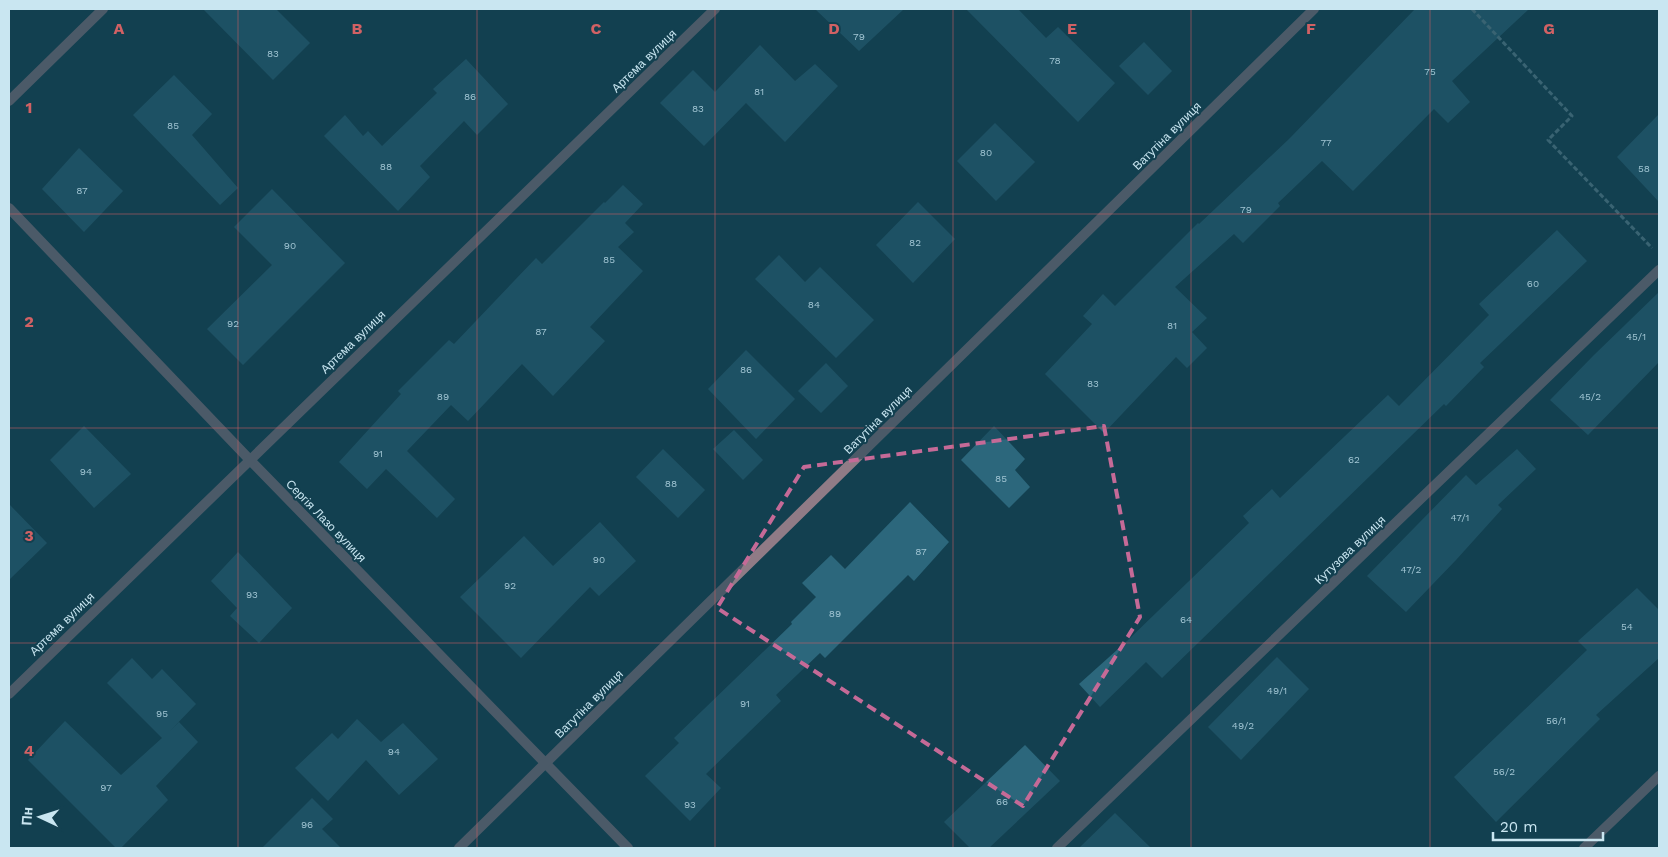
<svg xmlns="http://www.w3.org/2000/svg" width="1668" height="857" font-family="'Work Sans',sans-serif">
	<rect width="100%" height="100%" fill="#134050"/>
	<g fill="#2c677c">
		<path d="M203 9H276L310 43 273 80Z"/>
		<path d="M815 9H904L859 51Z"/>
		<path d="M966 9H1018L1046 38 1058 27 1115 83 1078 122Z"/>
		<path d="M1415 9H1529L1452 81 1470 102 1448 123 1434 109 1353 191 1322 161 1278 203 1280 206 1243 243 1234 234 1175 287 1207 318 1192 332 1207 348 1187 368 1176 357 1104 433 1045 374 1092 324 1083 316 1103 294 1115 306 1198 223 1199 224 1289 139Z"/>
		<path d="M1144 42 1172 71 1148 95 1119 66Z"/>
		<path d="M760 45 795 81 815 64 838 86 785 142 746 103 704 146 660 103 693 70 715 92Z"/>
		<path d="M466 59 508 104 477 135 464 121 420 166 430 177 398 211 324 136 345 115 363 136 368 131 382 146 437 93 433 89Z"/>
		<path d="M174 75 212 114 192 135 238 188 220 205 133 115Z"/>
		<path d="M1659 114V202L1617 157Z"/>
		<path d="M995 123 1035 162 996 201 957 161Z"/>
		<path d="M79 148 123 191 84 232 42 189Z"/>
		<path d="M623 185 643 204 625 223 634 232 618 247 643 271 590 327 605 341 553 396 522 364 468 421 451 405 407 451 455 499 437 518 386 469 367 489 339 462 401 394 398 391 449 340 454 344 536 258 542 264 604 202 605 203Z"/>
		<path d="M272 189 345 263 243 365 207 329 272 265 234 227Z"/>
		<path d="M918 202 955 239 913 283 876 245Z"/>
		<path d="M1557 230 1587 261 1480 363 1484 367 1446 406 1444 404 1162 678 1146 662 1100 707 1079 684 1127 641 1249 523 1243 516 1272 489 1280 498 1388 395 1399 406 1489 315 1479 304Z"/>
		<path d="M779 255 805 282 820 267 874 320 836 358 755 279Z"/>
		<path d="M1659 292V362L1588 435 1550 400 1594 355Z"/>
		<path d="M746 350 795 399 756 439 708 389Z"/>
		<path d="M826 363 848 386 821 413 798 391Z"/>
		<path d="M84 426 131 474 94 508 50 460Z"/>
		<path d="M994 426 1025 459 1015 470 1030 487 1009 508 961 460Z"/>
		<path d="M734 430 763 460 743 480 713 449Z"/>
		<path d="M663 449 705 490 678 518 636 477Z"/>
		<path d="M1517 449 1536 469 1498 505 1502 509 1456 560 1406 612 1367 576 1466 475 1476 485Z"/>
		<path d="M910 502 949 542 914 581 908 575 825 658 820 653 776 695 781 701 706 774 721 788 690 821 645 776 679 743 674 738 792 624 791 622 816 597 802 583 831 555 845 569Z"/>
		<path d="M9 504 47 543 9 580Z"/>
		<path d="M600 522 636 561 599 596 590 587 521 658 460 597 524 536 553 566Z"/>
		<path d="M238 552 292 608 259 643 230 616 237 608 211 581Z"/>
		<path d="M1637 588 1659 610V658L1596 715 1600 719 1496 822 1454 777 1587 650 1578 641Z"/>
		<path d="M1277 657 1309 689 1241 760 1208 727Z"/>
		<path d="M132 658 152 679 162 669 196 704 170 731 179 722 198 742 156 786 168 800 121 848H116L28 760 65 721 121 775 162 738 107 683Z"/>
		<path d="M357 719 381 742 403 723 438 759 399 795 366 760 328 801 295 768 332 733 338 739Z"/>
		<path d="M1025 745 1060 781 989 848H970L944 822Z"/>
		<path d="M312 798 333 819 322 829 341 848H262Z"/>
		<path d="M1115 813 1151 848H1079Z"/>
	</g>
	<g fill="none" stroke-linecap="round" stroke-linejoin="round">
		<path stroke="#698f9c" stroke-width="3" stroke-dasharray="5 2.5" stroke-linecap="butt" d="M1472 9 1572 116 1548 140 1652 248"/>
		<g stroke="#907b86" stroke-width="10">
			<path d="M9 101 103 9"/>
			<path d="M9 208 249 459 628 848"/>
			<path d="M9 694 715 9"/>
			<path d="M459 848 1314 9"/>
			<path d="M1057 848 1659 270"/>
			<path d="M1584 848 1659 776"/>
		</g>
	</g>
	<path d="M0 0H1668V857H0ZM1104 426 1140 617 1023 806 717 608 804 467Z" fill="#134050" fill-opacity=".55" fill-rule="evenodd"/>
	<path fill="none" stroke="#c56a97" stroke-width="4" stroke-dasharray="10 6" stroke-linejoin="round" d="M1104 426 1140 617 1023 806 717 608 804 467Z"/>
	<path fill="none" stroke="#d26164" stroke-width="1" stroke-opacity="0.55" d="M238 9V848M477 9V848M715 9V848M953 9V848M1191 9V848M1430 9V848M9 214H1659M9 428H1659M9 643H1659"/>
	<g text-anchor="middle" stroke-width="4" stroke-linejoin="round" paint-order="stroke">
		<g font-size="10" fill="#a2c6d4">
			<text x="859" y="40">79</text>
			<text x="273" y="57">83</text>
			<text x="1055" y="64">78</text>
			<text x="1430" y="75">75</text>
			<text x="759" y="95">81</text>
			<text x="470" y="100">86</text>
			<text x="698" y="112">83</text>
			<text x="173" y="129">85</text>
			<text x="1326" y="146">77</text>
			<text x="986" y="156">80</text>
			<text x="386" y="170">88</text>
			<text x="1644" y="172">58</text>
			<text x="82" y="194">87</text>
			<text x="1246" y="213">79</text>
			<text x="915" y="246">82</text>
			<text x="290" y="249">90</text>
			<text x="609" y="263">85</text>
			<text x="1533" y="287">60</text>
			<text x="814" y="308">84</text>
			<text x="233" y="327">92</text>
			<text x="1172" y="329">81</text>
			<text x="541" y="335">87</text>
			<text x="1636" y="340">45/1</text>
			<text x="746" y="373">86</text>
			<text x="1093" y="387">83</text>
			<text x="443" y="400">89</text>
			<text x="1590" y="400">45/2</text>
			<text x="378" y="457">91</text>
			<text x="1354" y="463">62</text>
			<text x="86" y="475">94</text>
			<text x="1001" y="482">85</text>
			<text x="671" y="487">88</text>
			<text x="1460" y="521">47/1</text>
			<text x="921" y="555">87</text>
			<text x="599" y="563">90</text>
			<text x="1411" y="573">47/2</text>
			<text x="510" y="589">92</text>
			<text x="252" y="598">93</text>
			<text x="835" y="617">89</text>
			<text x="1186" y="623">64</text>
			<text x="1627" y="630">54</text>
			<text x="1277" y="694">49/1</text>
			<text x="745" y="707">91</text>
			<text x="162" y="717">95</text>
			<text x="1556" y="724">56/1</text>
			<text x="1243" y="729">49/2</text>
			<text x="394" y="755">94</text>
			<text x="1504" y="775">56/2</text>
			<text x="106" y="791">97</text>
			<text x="1002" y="805">66</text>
			<text x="690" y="808">93</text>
			<text x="307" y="828">96</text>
		</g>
		<g font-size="12" fill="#c9e6f1" stroke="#134050">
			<text transform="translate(644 61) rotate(-44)" y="4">Артема вулиця</text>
			<text transform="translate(1167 136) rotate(-45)" y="4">Ватутіна вулиця</text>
			<text transform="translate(353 342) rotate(-44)" y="4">Артема вулиця</text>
			<text transform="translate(878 420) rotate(-45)" y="4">Ватутіна вулиця</text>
			<text transform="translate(326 521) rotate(46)" y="4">Сергія Лазо вулиця</text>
			<text transform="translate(1350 550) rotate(-44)" y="4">Кутузова вулиця</text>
			<text transform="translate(62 624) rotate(-44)" y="4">Артема вулиця</text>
			<text transform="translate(589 704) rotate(-45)" y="4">Ватутіна вулиця</text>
		</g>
	</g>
	<g font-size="16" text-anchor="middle" font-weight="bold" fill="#d26164" stroke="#134050" stroke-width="4" stroke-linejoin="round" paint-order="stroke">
		<text x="119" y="34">A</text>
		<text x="357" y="34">B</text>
		<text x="596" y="34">C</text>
		<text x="834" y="34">D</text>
		<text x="1072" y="34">E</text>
		<text x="1311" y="34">F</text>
		<text x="1549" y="34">G</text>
		<text x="29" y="113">1</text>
		<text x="29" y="327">2</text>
		<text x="29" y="541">3</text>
		<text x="29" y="756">4</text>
	</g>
	<rect width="1668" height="857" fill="none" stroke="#c9e6f1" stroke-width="20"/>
	<g transform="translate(40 817) rotate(274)" stroke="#134050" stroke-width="4" paint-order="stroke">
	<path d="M0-4L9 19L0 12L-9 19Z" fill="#c9e6f1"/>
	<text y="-8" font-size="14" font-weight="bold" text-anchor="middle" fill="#c9e6f1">Пн</text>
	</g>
	<path d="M1493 832v8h110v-8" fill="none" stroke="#c9e6f1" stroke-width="2.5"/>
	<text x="1500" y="832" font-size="15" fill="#c9e6f1" stroke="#134050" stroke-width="4" paint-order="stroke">20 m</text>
</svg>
